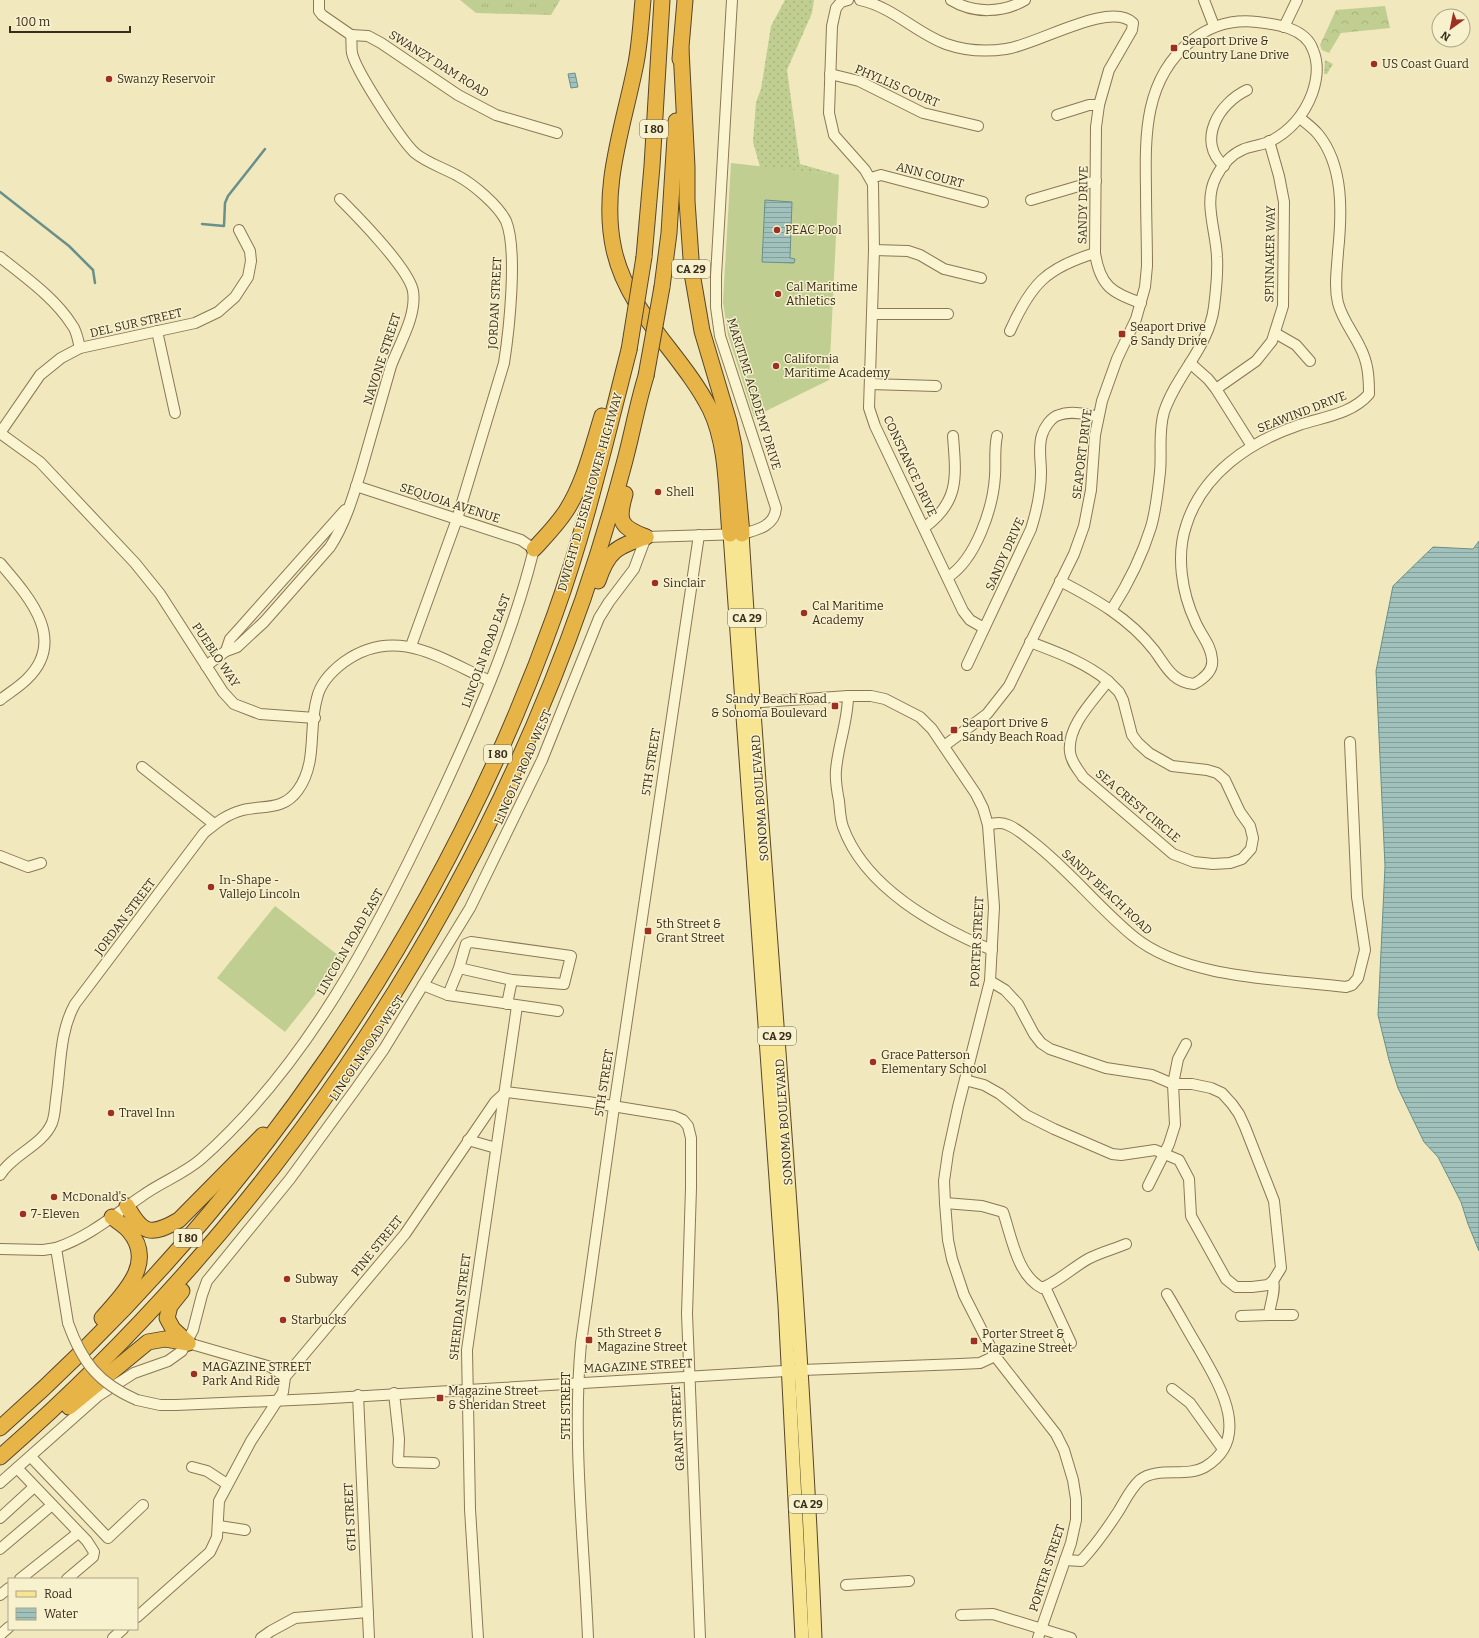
<svg xmlns="http://www.w3.org/2000/svg" width="1479" height="1638" font-family="Bitter,serif">
	<defs>
		<pattern id="grass-tufts" width="24" height="20" patternUnits="userSpaceOnUse"><rect width="24" height="20" fill="#c0cf91"/><path d="M3 7l-1-3M5 7V3M7 7l1-3M15 17l-1-3M17 17v-4M19 17l1-3" fill="none" stroke="#a6b27c"/></pattern>
		<pattern id="forest-crowns" width="20" height="18" patternUnits="userSpaceOnUse"><rect width="20" height="18" fill="#c0cf91"/><path d="M2 6a3 3 0 1 1 6 0M12 15a3 3 0 1 1 6 0" fill="none" stroke="#a6b27c"/></pattern>
		<pattern id="garden-dots" width="8" height="8" patternUnits="userSpaceOnUse"><rect width="8" height="8" fill="#c0cf91"/><path d="M2 2h.1M6 6h.1" fill="none" stroke="#a6b27c" stroke-width="1.8" stroke-linecap="round"/></pattern>
		<pattern id="water-rules" width="6" height="5" patternUnits="userSpaceOnUse"><rect width="6" height="5" fill="#a1c2bc"/><path d="M0 2.5h6" fill="none" stroke="#849e98"/></pattern>
	</defs>
	<rect width="100%" height="100%" fill="#f1e8bd"/>
	<path fill="url(#grass-tufts)" d="M460 0H560L551 15 476 13Z"/>
	<path fill="url(#forest-crowns)" d="M1385 6 1390 28 1341 33 1329 53 1322 50 1320 45 1336 10Z"/>
	<g fill="url(#garden-dots)">
		<path d="M785 0H814L812 13 787 70 800 164 839 175 760 167 753 142 756 102 761 89 771 26Z"/>
		<path d="M1325 60 1333 64 1327 74H1324Z"/>
	</g>
	<g fill="#c0cf91">
		<path d="M731 163 839 175 829 380 754 417 728 335 723 302Z"/>
		<path d="M275 906 343 959 285 1032 217 978Z"/>
	</g>
	<g fill="url(#water-rules)" stroke="#68908b">
		<path d="M575 73 578 87 571 88 568 74Z"/>
		<path d="M765 200 792 202 790 258 795 259 794 263 762 262Z"/>
		<path d="M1479 541V1251L1468 1224 1461 1202 1438 1157 1424 1142 1398 1088 1389 1060 1378 1015 1385 866 1376 671 1393 586 1433 547 1473 549Z"/>
	</g>
	<g fill="none" stroke-linecap="round" stroke-linejoin="round">
		<g stroke="#68908b" stroke-width="2.5">
			<path d="M0 192 69 246 93 270 95 283"/>
			<path d="M202 224 224 226 225 203 228 196 265 149"/>
		</g>
		<defs>
			<g id="minor">
				<path d="M319 0V11L322 15 351 35"/>
				<path d="M848 0 841 2 836 8 832 26 829 113 834 135 865 170 873 184 874 250 869 408 875 426 963 611 970 620 984 628"/>
				<path d="M860 0C893 7 916 33 946 44 966 51 986 52 1006 49 1037 45 1110 0 1133 23L1132 30 1109 70 1099 105 1096 127 1095 253C1100 286 1112 293 1141 303"/>
				<path d="M951 0C974 14 1003 13 1025 0"/>
				<path d="M1204 0 1214 26"/>
				<path d="M1284 27 1297 0"/>
				<path d="M351 35C352 41 351 47 352 53 356 71 401 140 415 153 427 163 444 168 458 176 473 184 498 205 506 221 518 250 509 331 504 363L457 519 411 646"/>
				<path d="M351 35 368 36 381 43 458 95 496 115 557 133"/>
				<path d="M830 74 859 81 923 113 978 126"/>
				<path d="M1057 115 1089 105H1099"/>
				<path d="M1224 166C1196 141 1219 103 1247 90"/>
				<path d="M871 178 881 175 983 202"/>
				<path d="M1031 200 1096 181"/>
				<path d="M874 250 908 251 920 255 944 269 981 278"/>
				<path d="M0 257C25 277 55 298 72 325 77 331 78 341 80 348"/>
				<path d="M872 314H948"/>
				<path d="M157 331 175 413"/>
				<path d="M1010 331C1031 284 1046 268 1095 253"/>
				<path d="M1275 333 1296 345 1310 361"/>
				<path d="M1190 363 1208 379 1216 389 1252 446"/>
				<path d="M870 384 936 386"/>
				<path d="M1216 389 1256 361 1272 341 1283 306 1284 202 1279 176 1269 141"/>
				<path d="M0 433 40 462 135 563 160 594 223 692 234 704 260 714 315 718"/>
				<path d="M0 433 40 375 61 358 80 348 195 323 218 312 235 297 248 277 251 261 250 251 239 230"/>
				<path d="M925 527C960 501 956 476 953 436"/>
				<path d="M0 563C28 596 68 639 27 679 19 687 9 693 0 700"/>
				<path d="M948 577C976 559 993 508 995 476 996 462 994 450 997 436"/>
				<path d="M1060 581C1095 599 1129 618 1154 650 1166 666 1172 682 1194 684 1203 679 1214 671 1212 659 1211 644 1200 634 1195 621 1182 593 1176 556 1186 526 1202 474 1249 442 1299 425 1323 417 1352 414 1369 394 1369 377 1368 362 1360 347 1353 332 1342 319 1338 303 1334 286 1337 269 1338 252 1342 213 1344 166 1318 134 1313 128 1306 123 1300 118"/>
				<path d="M1030 642C1059 653 1084 662 1108 681"/>
				<path d="M226 651 230 639 240 628 345 510"/>
				<path d="M967 665 1031 529C1037 510 1041 491 1041 472 1041 460 1038 447 1042 435 1044 428 1051 417 1059 415 1071 410 1086 415 1098 416"/>
				<path d="M206 666 226 651 237 647 264 622 330 547C345 524 353 497 361 471 371 436 381 401 391 366 399 344 417 316 413 291 409 269 357 216 340 199"/>
				<path d="M1108 681 1119 692 1123 700 1132 735 1138 743 1149 753 1172 766 1207 770 1217 773 1225 780 1240 812 1250 826 1253 838 1251 849 1242 859 1230 863 1213 864 1194 862 1173 854 1083 777C1078 769 1071 762 1070 752 1067 726 1093 701 1108 681Z"/>
				<path d="M848 696C848 721 838 745 836 770 835 780 837 791 839 801 840 809 840 819 843 827 865 888 935 926 992 950"/>
				<path d="M747 703 848 696H871L885 699 920 717 932 729 976 794 983 808 988 825 994 907 990 981 958 1107 948 1153 944 1181 945 1203 948 1240 952 1259 964 1295 995 1356 1056 1434 1064 1450 1073 1480 1076 1499V1520L1071 1543 1038 1638"/>
				<path d="M944 746 987 714 1009 686 1074 554 1084 526 1091 490 1095 435 1102 401 1117 359 1136 319 1145 287 1147 266C1147 241 1146 215 1146 190 1145 135 1144 79 1191 41 1211 25 1232 19 1257 22 1276 24 1306 28 1313 50 1319 64 1317 80 1312 94 1304 115 1289 132 1269 142 1261 145 1252 146 1244 149 1232 154 1222 165 1216 177 1203 202 1216 230 1217 257 1218 273 1216 291 1214 307 1209 347 1176 375 1164 412 1158 432 1162 452 1160 472 1158 490 1156 510 1151 527 1142 556 1128 584 1112 609"/>
				<path d="M142 767 214 824"/>
				<path d="M988 825C994 823 1002 822 1008 825 1018 829 1025 836 1033 842 1069 870 1098 907 1133 936 1185 979 1280 979 1346 987L1352 985 1358 978 1365 950 1357 897 1350 742"/>
				<path d="M0 856 28 867 41 863"/>
				<path d="M423 985 448 995 558 1011"/>
				<path d="M448 995 459 968 512 980 564 984 571 956 471 942 466 944 459 968"/>
				<path d="M507 1004 512 980"/>
				<path d="M965 1080 984 1085 1000 1094 1026 1115 1054 1129 1112 1154 1121 1155 1155 1150 1179 1160 1189 1179 1191 1216 1226 1279 1236 1287H1252L1268 1285 1273 1281 1281 1268 1274 1201 1245 1127 1239 1114 1232 1104 1222 1093 1211 1088 1192 1084H1173L1152 1075 1106 1068 1050 1049 1041 1043 1034 1034 1018 1004 1005 990 990 981"/>
				<path d="M468 1140 496 1148"/>
				<path d="M0 1175C13 1154 42 1146 52 1123 55 1115 55 1107 56 1099 61 1067 59 1032 75 1004L204 833C216 823 227 814 243 810 264 805 283 811 298 790 318 762 308 728 317 698 320 684 332 671 344 662 395 625 440 658 490 681"/>
				<path d="M1148 1186 1169 1144 1175 1125 1173 1084 1178 1059 1186 1044"/>
				<path d="M945 1203 982 1206 1003 1212C1012 1238 1017 1275 1042 1288 1059 1281 1072 1268 1088 1259 1099 1253 1114 1249 1126 1244"/>
				<path d="M56 1248C89 1237 114 1215 142 1196 161 1182 184 1174 201 1159 308 1064 375 934 435 807 474 724 512 638 534 549L521 540 356 486"/>
				<path d="M0 1249 43 1250 56 1248 68 1323"/>
				<path d="M1273 1281C1276 1291 1270 1303 1269 1315H1293"/>
				<path d="M1045 1287 1071 1343"/>
				<path d="M1241 1316 1269 1315"/>
				<path d="M188 1343 271 1367 285 1377"/>
				<path d="M1172 1389 1190 1403 1223 1449"/>
				<path d="M394 1393 399 1439 398 1462 434 1463"/>
				<path d="M358 1395 369 1638"/>
				<path d="M137 1400 160 1405H176L315 1399 802 1370 960 1364 980 1363 995 1356"/>
				<path d="M31 1457 108 1538 143 1505"/>
				<path d="M192 1467 207 1471 227 1484"/>
				<path d="M17 1468 87 1541 94 1552 93 1557 67 1579"/>
				<path d="M0 1483 98 1396 134 1373 168 1361 182 1351 193 1330 202 1295 207 1281 290 1179 355 1090 384 1049 470 908 542 760 599 618 609 602 634 569 646 537 742 534C757 530 775 526 776 508L720 336 716 307V276L732 0"/>
				<path d="M0 1518 34 1487"/>
				<path d="M219 1526 245 1530"/>
				<path d="M0 1549 52 1505"/>
				<path d="M1065 1560 1081 1561C1095 1546 1107 1529 1118 1512 1125 1501 1130 1489 1140 1480 1158 1466 1186 1478 1205 1467 1253 1438 1219 1384 1199 1349 1188 1331 1178 1312 1167 1294"/>
				<path d="M20 1579 78 1533"/>
				<path d="M846 1585 909 1581"/>
				<path d="M0 1595 9 1588"/>
				<path d="M961 1615 993 1614 1071 1638"/>
				<path d="M137 1617 210 1552 217 1537 219 1501 251 1441 283 1392 285 1377 405 1234 495 1102 506 1092 588 1102 674 1116 683 1120 688 1126 691 1138V1188L687 1314 700 1638"/>
				<path d="M0 1635 9 1627"/>
				<path d="M113 1638 123 1629"/>
				<path d="M261 1638 271 1631 295 1618 368 1612"/>
				<path d="M478 1638 470 1509 467 1350 517 1006"/>
				<path d="M588 1638C584 1540 572 1441 581 1343L614 1107 699 535"/>
			</g>
			<g id="major">
				<path d="M730 534 785 1305 802 1638"/>
				<path d="M742 534C765 902 800 1269 815 1638"/>
			</g>
			<g id="highway">
				<path d="M643 0C641 21 640 42 636 63 624 125 600 187 614 250 628 313 682 354 710 409 728 446 726 494 730 534"/>
				<path d="M681 49 687 167V201L692 273 702 331 729 422 734 446 742 534"/>
				<path d="M680 59 685 0"/>
				<path d="M644 257 652 166 662 0"/>
				<path d="M662 287 669 233 676 121"/>
				<path d="M625 494C617 521 620 527 646 537"/>
				<path d="M534 549C545 537 557 525 566 511 584 483 592 448 602 416"/>
				<path d="M598 581C608 551 616 547 646 537"/>
				<path d="M127 1206C143 1235 151 1236 179 1220L263 1135"/>
				<path d="M182 1291 170 1306 167 1318 173 1329 188 1343"/>
				<path d="M102 1318C122 1295 157 1263 129 1231 125 1226 118 1222 112 1217"/>
				<path d="M69 1407 148 1342 165 1339 188 1343"/>
				<path d="M0 1428C248 1209 444 926 555 614 586 528 606 439 629 350"/>
				<path d="M0 1457C264 1226 467 930 583 599 598 555 612 509 624 464 632 435 637 405 646 376"/>
			</g>
		</defs>
		<use href="#minor" stroke="#8a7855" stroke-width="12"/>
		<use href="#major" stroke="#57452a" stroke-width="15"/>
		<use href="#highway" stroke="#57452a" stroke-width="17"/>
		<use href="#minor" stroke="#fbf4d1" stroke-width="10"/>
		<use href="#major" stroke="#f7e592" stroke-width="13"/>
		<use href="#highway" stroke="#e7b547" stroke-width="15"/>
		<defs>
			<path id="minor-bridge" d="M68 1323C82 1362 98 1383 137 1400"/>
			<g id="highway-bridge">
				<path d="M629 350 644 257"/>
				<path d="M646 376 662 287"/>
			</g>
		</defs>
		<use href="#minor-bridge" stroke="#8a7855" stroke-width="12" stroke-linecap="butt"/>
		<use href="#highway-bridge" stroke="#57452a" stroke-width="17" stroke-linecap="butt"/>
		<use href="#minor-bridge" stroke="#fbf4d1" stroke-width="10"/>
		<use href="#highway-bridge" stroke="#e7b547" stroke-width="15"/>
	</g>
	<g fill="#9d3021" stroke="#f8f1ce" stroke-width="1.5">
		<rect x="1170" y="44" width="8" height="8" rx="2"/>
		<circle cx="1374" cy="64" r="4"/>
		<circle cx="109" cy="79" r="4"/>
		<circle cx="777" cy="230" r="4"/>
		<circle cx="778" cy="294" r="4"/>
		<rect x="1118" y="330" width="8" height="8" rx="2"/>
		<circle cx="776" cy="366" r="4"/>
		<circle cx="658" cy="492" r="4"/>
		<circle cx="655" cy="583" r="4"/>
		<circle cx="804" cy="613" r="4"/>
		<rect x="831" y="702" width="8" height="8" rx="2"/>
		<rect x="950" y="726" width="8" height="8" rx="2"/>
		<circle cx="211" cy="887" r="4"/>
		<rect x="644" y="927" width="8" height="8" rx="2"/>
		<circle cx="873" cy="1062" r="4"/>
		<circle cx="111" cy="1113" r="4"/>
		<circle cx="54" cy="1197" r="4"/>
		<circle cx="23" cy="1214" r="4"/>
		<circle cx="287" cy="1279" r="4"/>
		<circle cx="283" cy="1320" r="4"/>
		<rect x="585" y="1336" width="8" height="8" rx="2"/>
		<rect x="970" y="1337" width="8" height="8" rx="2"/>
		<circle cx="194" cy="1374" r="4"/>
		<rect x="436" y="1394" width="8" height="8" rx="2"/>
	</g>
	<g text-anchor="middle" stroke-width="3" stroke-linejoin="round" paint-order="stroke">
		<g fill="#f8f1ce" stroke="#726851" stroke-width="1">
			<rect x="640" y="120" width="28" height="18" rx="3"/>
			<rect x="672" y="260" width="38" height="18" rx="3"/>
			<rect x="728" y="609" width="38" height="18" rx="3"/>
			<rect x="484" y="745" width="28" height="18" rx="3"/>
			<rect x="758" y="1027" width="38" height="18" rx="3"/>
			<rect x="174" y="1229" width="28" height="18" rx="3"/>
			<rect x="789" y="1495" width="38" height="18" rx="3"/>
		</g>
		<g font-size="11" font-weight="bold" fill="#382d1b">
			<text x="654" y="133">I 80</text>
			<text x="691" y="273">CA 29</text>
			<text x="747" y="622">CA 29</text>
			<text x="498" y="758">I 80</text>
			<text x="777" y="1040">CA 29</text>
			<text x="188" y="1242">I 80</text>
			<text x="808" y="1508">CA 29</text>
		</g>
		<g font-size="12" fill="#382d1b" stroke="#f8f1ce" text-anchor="start">
			<text x="1182" y="45">Seaport Drive &amp;<tspan x="1182" dy="14">Country Lane Drive</tspan></text>
			<text x="1382" y="68">US Coast Guard</text>
			<text x="117" y="83">Swanzy Reservoir</text>
			<text x="785" y="234">PEAC Pool</text>
			<text x="786" y="291">Cal Maritime<tspan x="786" dy="14">Athletics</tspan></text>
			<text x="1130" y="331">Seaport Drive<tspan x="1130" dy="14">&amp; Sandy Drive</tspan></text>
			<text x="784" y="363">California<tspan x="784" dy="14">Maritime Academy</tspan></text>
			<text x="666" y="496">Shell</text>
			<text x="663" y="587">Sinclair</text>
			<text x="812" y="610">Cal Maritime<tspan x="812" dy="14">Academy</tspan></text>
			<text x="827" y="703" text-anchor="end">Sandy Beach Road<tspan x="827" dy="14">&amp; Sonoma Boulevard</tspan></text>
			<text x="962" y="727">Seaport Drive &amp;<tspan x="962" dy="14">Sandy Beach Road</tspan></text>
			<text x="219" y="884">In-Shape -<tspan x="219" dy="14">Vallejo Lincoln</tspan></text>
			<text x="656" y="928">5th Street &amp;<tspan x="656" dy="14">Grant Street</tspan></text>
			<text x="881" y="1059">Grace Patterson<tspan x="881" dy="14">Elementary School</tspan></text>
			<text x="119" y="1117">Travel Inn</text>
			<text x="62" y="1201">McDonald's</text>
			<text x="31" y="1218">7-Eleven</text>
			<text x="295" y="1283">Subway</text>
			<text x="291" y="1324">Starbucks</text>
			<text x="597" y="1337">5th Street &amp;<tspan x="597" dy="14">Magazine Street</tspan></text>
			<text x="982" y="1338">Porter Street &amp;<tspan x="982" dy="14">Magazine Street</tspan></text>
			<text x="202" y="1371">MAGAZINE STREET<tspan x="202" dy="14">Park And Ride</tspan></text>
			<text x="448" y="1395">Magazine Street<tspan x="448" dy="14">&amp; Sheridan Street</tspan></text>
		</g>
		<g font-size="12" fill="#382d1b" stroke="#f8f1ce">
			<text transform="translate(439 64) rotate(32)" y="4">SWANZY DAM ROAD</text>
			<text transform="translate(897 86) rotate(23)" y="4">PHYLLIS COURT</text>
			<text transform="translate(930 175) rotate(15)" y="4">ANN COURT</text>
			<text transform="translate(1083 205) rotate(-89)" y="4">SANDY DRIVE</text>
			<text transform="translate(1270 254) rotate(-89)" y="4">SPINNAKER WAY</text>
			<text transform="translate(495 303) rotate(-87)" y="4">JORDAN STREET</text>
			<text transform="translate(136 323) rotate(-13)" y="4">DEL SUR STREET</text>
			<text transform="translate(382 359) rotate(-72)" y="4">NAVONE STREET</text>
			<text transform="translate(754 394) rotate(73)" y="4">MARITIME ACADEMY DRIVE</text>
			<text transform="translate(1302 412) rotate(-21)" y="4">SEAWIND DRIVE</text>
			<text transform="translate(1082 454) rotate(-83)" y="4">SEAPORT DRIVE</text>
			<text transform="translate(910 466) rotate(65)" y="4">CONSTANCE DRIVE</text>
			<text transform="translate(590 492) rotate(-74)" y="4">DWIGHT D. EISENHOWER HIGHWAY</text>
			<text transform="translate(450 503) rotate(18)" y="4">SEQUOIA AVENUE</text>
			<text transform="translate(1005 554) rotate(-66)" y="4">SANDY DRIVE</text>
			<text transform="translate(486 651) rotate(-70)" y="4">LINCOLN ROAD EAST</text>
			<text transform="translate(216 655) rotate(56)" y="4">PUEBLO WAY</text>
			<text transform="translate(651 762) rotate(-81)" y="4">5TH STREET</text>
			<text transform="translate(523 767) rotate(-66)" y="4">LINCOLN ROAD WEST</text>
			<text transform="translate(760 798) rotate(-94)" y="4">SONOMA BOULEVARD</text>
			<text transform="translate(1138 806) rotate(40)" y="4">SEA CREST CIRCLE</text>
			<text transform="translate(1107 892) rotate(43)" y="4">SANDY BEACH ROAD</text>
			<text transform="translate(125 917) rotate(-53)" y="4">JORDAN STREET</text>
			<text transform="translate(350 942) rotate(-60)" y="4">LINCOLN ROAD EAST</text>
			<text transform="translate(977 942) rotate(-87)" y="4">PORTER STREET</text>
			<text transform="translate(367 1048) rotate(-56)" y="4">LINCOLN ROAD WEST</text>
			<text transform="translate(604 1083) rotate(-81)" y="4">5TH STREET</text>
			<text transform="translate(784 1122) rotate(-94)" y="4">SONOMA BOULEVARD</text>
			<text transform="translate(377 1246) rotate(-51)" y="4">PINE STREET</text>
			<text transform="translate(460 1307) rotate(-83)" y="4">SHERIDAN STREET</text>
			<text transform="translate(638 1366) rotate(-3)" y="4">MAGAZINE STREET</text>
			<text transform="translate(566 1406) rotate(-90)" y="4">5TH STREET</text>
			<text transform="translate(678 1428) rotate(-93)" y="4">GRANT STREET</text>
			<text transform="translate(350 1517) rotate(-93)" y="4">6TH STREET</text>
			<text transform="translate(1047 1568) rotate(-72)" y="4">PORTER STREET</text>
		</g>
	</g>
	<rect x="8" y="1578" width="130" height="52" fill="#f8f1ce" stroke="#aba386"/>
	<rect x="16" y="1591" width="20" height="6" fill="#f7e592" stroke="#aba386"/>
	<text x="44" y="1598" font-size="12" fill="#382d1b">Road</text>
	<rect x="16" y="1608" width="20" height="12" fill="url(#water-rules)" stroke="#aba386"/>
	<text x="44" y="1618" font-size="12" fill="#382d1b">Water</text>
	<g transform="translate(1451 28) rotate(213)"><circle r="19" fill="#f8f1ce" stroke="#aba386"/>
	<path d="M0-3L7 15L0 10L-7 15Z" fill="#9d3021"/>
	<text y="-6" font-size="11" font-weight="bold" text-anchor="middle" fill="#382d1b">N</text>
	</g>
	<path d="M10 26v6h120v-6" fill="none" stroke="#382d1b" stroke-width="2"/>
	<text x="16" y="26" font-size="12" fill="#382d1b" stroke="#f8f1ce" stroke-width="3" paint-order="stroke">100 m</text>
</svg>
